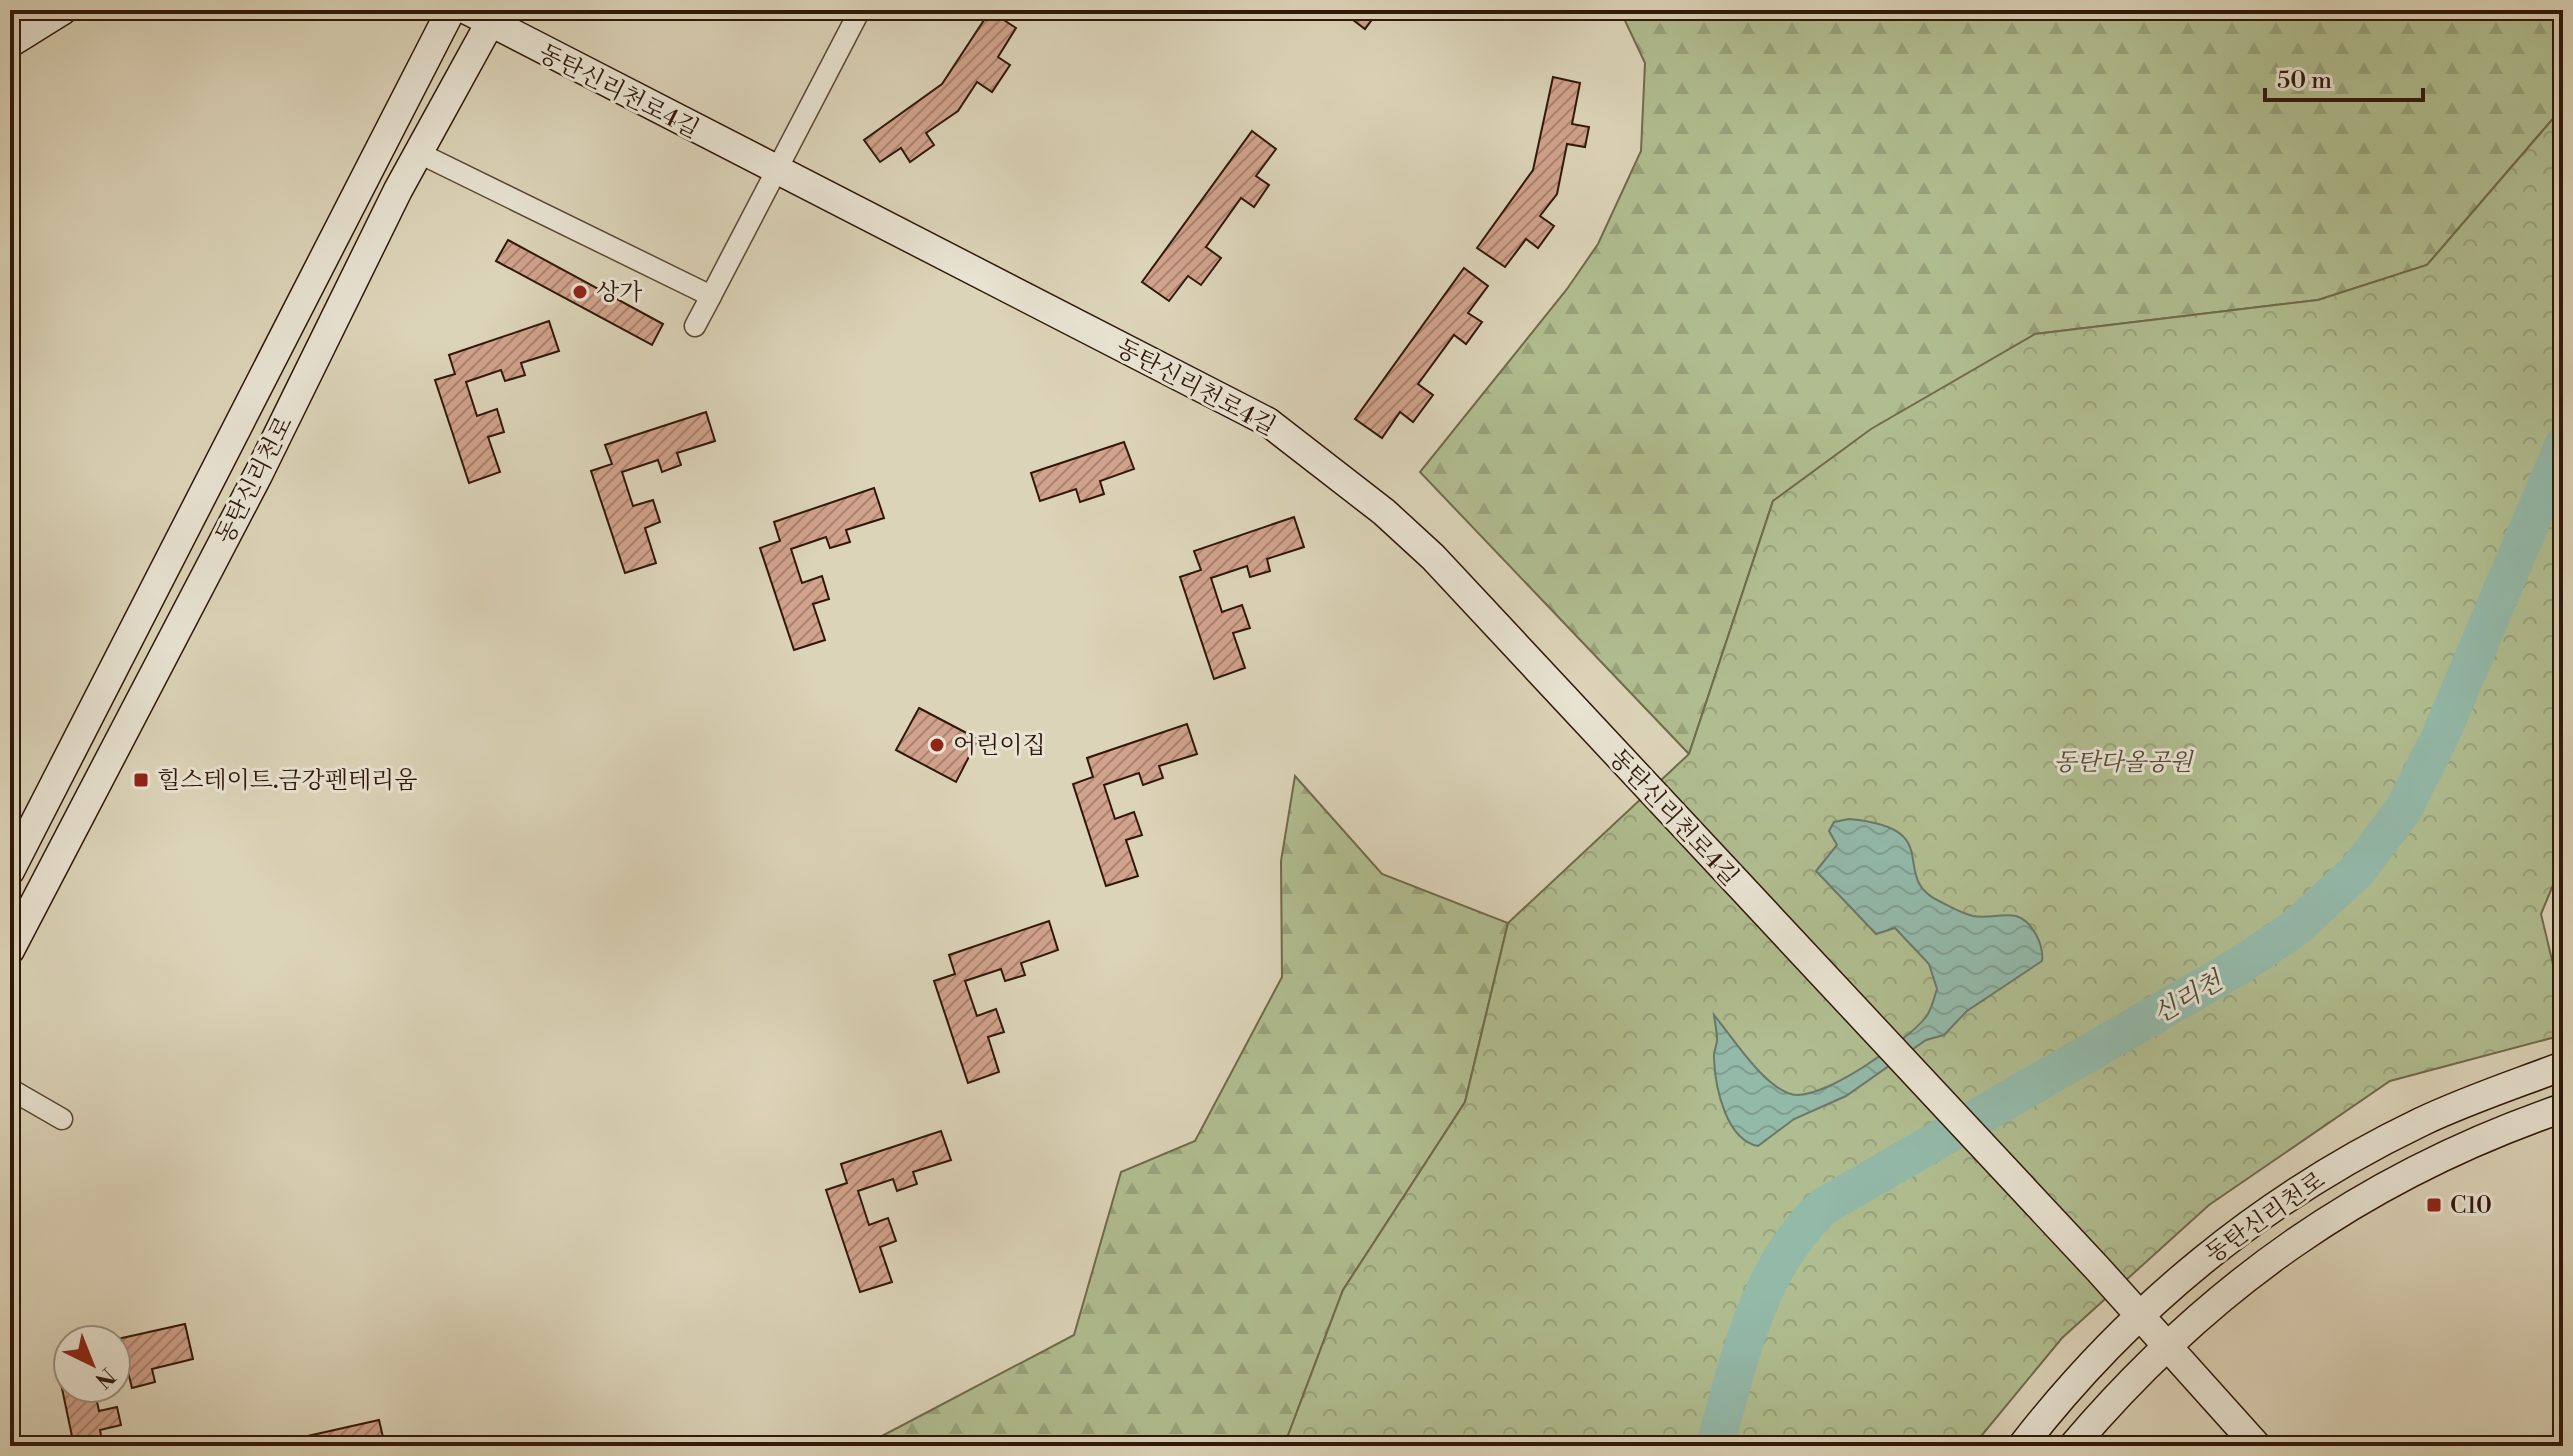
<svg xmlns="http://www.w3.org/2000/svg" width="2573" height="1456" font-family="'Libre Bodoni','Noto Serif KR',serif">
	<defs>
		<pattern id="forest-firs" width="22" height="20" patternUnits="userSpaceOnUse" patternTransform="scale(2)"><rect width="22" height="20" fill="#b0bd90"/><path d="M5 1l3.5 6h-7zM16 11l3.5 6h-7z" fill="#98a27b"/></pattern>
		<pattern id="park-crowns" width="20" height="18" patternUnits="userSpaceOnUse" patternTransform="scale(2)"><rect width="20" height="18" fill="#b0bd90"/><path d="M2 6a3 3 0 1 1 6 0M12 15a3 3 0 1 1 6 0" fill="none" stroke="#98a27b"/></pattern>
		<pattern id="water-waves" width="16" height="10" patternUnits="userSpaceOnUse" patternTransform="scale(2)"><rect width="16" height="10" fill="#93b9a9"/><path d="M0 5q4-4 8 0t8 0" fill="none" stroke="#7f9e90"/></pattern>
		<pattern id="building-hatch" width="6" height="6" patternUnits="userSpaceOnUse" patternTransform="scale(2)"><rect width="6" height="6" fill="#d1a28c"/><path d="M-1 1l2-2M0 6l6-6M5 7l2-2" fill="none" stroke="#aa8371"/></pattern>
	</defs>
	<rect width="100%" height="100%" fill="#dcd4b9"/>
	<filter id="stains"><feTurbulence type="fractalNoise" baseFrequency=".0025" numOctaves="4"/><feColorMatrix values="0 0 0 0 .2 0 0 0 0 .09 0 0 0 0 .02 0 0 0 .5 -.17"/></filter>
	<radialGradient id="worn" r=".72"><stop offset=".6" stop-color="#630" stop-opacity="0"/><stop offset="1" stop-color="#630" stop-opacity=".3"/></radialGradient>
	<g fill="url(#forest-firs)" stroke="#706a4c" stroke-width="2">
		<path d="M1620 10H2563V107L2427 265 2318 300 2035 334 1773 501 1689 754 1420 472 1567 289 1598 244 1641 151 1645 63Z"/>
		<path d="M1295 776 1382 874 1508 923 1465 1102 1343 1290 1284 1446H863L1074 1335 1121 1172 1195 1141 1282 977 1281 861Z"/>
	</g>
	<path fill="url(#park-crowns)" stroke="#706a4c" stroke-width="2" d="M2563 107V861L2541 914 2563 1006V1035L2390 1081 2209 1205 2062 1338 1973 1446H1284L1343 1290 1465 1102 1508 923 1689 754 1773 501 1871 429 2035 334 2318 300 2427 265Z"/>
	<path fill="url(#water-waves)" stroke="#6b7869" stroke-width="2" d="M1849 819C1949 828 1887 876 1939 901 1949 906 1961 913 1973 916 1987 919 2003 913 2016 916 2033 921 2044 946 2042 961L1967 1011 1944 1035 1926 1040 1846 1096 1794 1119 1758 1146C1726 1140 1715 1087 1714 1058 1713 1052 1717 1046 1717 1040 1717 1032 1715 1023 1714 1015 1732 1037 1764 1087 1791 1094 1820 1103 1908 1040 1926 1017 1932 1009 1934 998 1937 989L1929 964 1895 928 1876 934 1816 871 1837 845 1829 831 1834 822Z"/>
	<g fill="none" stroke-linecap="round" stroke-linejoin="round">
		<path stroke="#93b9a9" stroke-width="38" d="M1715 1446C1739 1361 1757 1268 1824 1206L2239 966 2294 929 2357 871 2403 810 2440 737 2563 446"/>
	</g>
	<g fill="url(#building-hatch)" stroke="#301709" stroke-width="2">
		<path d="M1340 10H1379L1365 29Z"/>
		<path d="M990 11 1016 28 998 57 1010 65 992 92 977 82 958 111 926 133 934 145 910 162 901 148 880 162 864 140 942 84Z"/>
		<path d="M1553 77 1580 83 1572 124 1589 127 1585 147 1567 144 1557 194 1540 216 1554 226 1538 248 1526 239 1505 267 1477 248 1533 170Z"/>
		<path d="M1252 131 1276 149 1256 176 1269 185 1254 207 1241 198 1206 247 1221 258 1201 285 1188 276 1169 301 1142 282Z"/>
		<path d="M508 240 663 324 652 345 496 261Z"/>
		<path d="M1464 268 1488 286 1468 313 1482 322 1466 344 1454 335 1418 384 1433 395 1413 422 1400 412 1382 438 1355 419Z"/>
		<path d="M549 321 559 351 521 363 525 375 505 381 501 370 466 382 477 416 497 409 504 432 488 437 500 472 469 483 435 380 455 374 449 355Z"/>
		<path d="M706 412 715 441 677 453 681 465 662 472 658 460 622 472 633 506 653 500 660 522 645 528 656 563 625 573 591 471 612 464 605 445Z"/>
		<path d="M1124 442 1134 469 1100 481 1104 494 1080 502 1076 489 1040 501 1031 473Z"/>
		<path d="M874 488 884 518 846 530 850 542 830 548 826 537 791 549 802 583 822 576 829 599 813 604 825 640 794 650 760 548 780 541 774 522Z"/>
		<path d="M1294 517 1304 547 1267 559 1270 571 1250 577 1247 566 1211 578 1222 612 1242 605 1250 628 1233 633 1245 668 1214 679 1180 577 1201 570 1194 551Z"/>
		<path d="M919 708 978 739 956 782 896 750Z"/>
		<path d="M1187 724 1197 754 1159 766 1163 778 1143 785 1139 773 1104 785 1115 819 1134 812 1142 835 1126 840 1138 876 1106 886 1073 784 1093 777 1087 758Z"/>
		<path d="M1049 921 1058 950 1021 963 1025 975 1005 981 1001 969 965 981 977 1016 996 1009 1004 1032 988 1037 999 1072 968 1083 934 981 955 974 949 955Z"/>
		<path d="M941 1131 951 1160 913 1172 917 1184 897 1191 893 1179 858 1191 869 1225 888 1218 896 1241 880 1247 892 1282 860 1292 826 1190 847 1183 841 1164Z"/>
		<path d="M185 1324 193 1359 152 1369 155 1382 132 1388 127 1368 116 1371V1340H113Z"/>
		<path d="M68 1372V1388H94L99 1411 117 1407 121 1425 100 1430 103 1446H74L59 1374Z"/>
		<path d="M379 1420 385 1446H263Z"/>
	</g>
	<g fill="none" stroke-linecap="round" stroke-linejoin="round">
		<defs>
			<g id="street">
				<path d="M419 153 711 296 860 10"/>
				<path d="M695 326 711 296"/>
				<path d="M10 1089 62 1119"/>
			</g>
			<g id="secondary">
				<path d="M467 10 1268 422 1384 512 1433 557 2097 1268 2257 1446"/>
				<path d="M10 43 63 10"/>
				<path d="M10 871 451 10"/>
				<path d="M10 950 258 475 398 190 497 10"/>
				<path d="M2022 1446C2128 1309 2264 1197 2421 1122 2467 1100 2516 1084 2563 1066"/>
				<path d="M2073 1446C2208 1287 2365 1176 2563 1108"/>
			</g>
		</defs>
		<use href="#street" stroke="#5b4635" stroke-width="23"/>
		<use href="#secondary" stroke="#301709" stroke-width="31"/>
		<use href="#street" stroke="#e8e3d2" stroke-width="20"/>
		<use href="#secondary" stroke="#e8e3d2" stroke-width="28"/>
	</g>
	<g fill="#8f2418" stroke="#e8e3d2" stroke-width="3">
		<circle cx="580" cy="292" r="8"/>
		<circle cx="937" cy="745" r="8"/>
		<rect x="133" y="772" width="16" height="16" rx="4"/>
		<rect x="2426" y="1197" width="16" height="16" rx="4"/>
	</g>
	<g text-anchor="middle" stroke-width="6" stroke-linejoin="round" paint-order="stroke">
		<g font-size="24" fill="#301709" stroke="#e8e3d2">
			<text transform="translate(619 91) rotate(27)" y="8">동탄신리천로4길</text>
			<text transform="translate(1196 387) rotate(28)" y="8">동탄신리천로4길</text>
			<text transform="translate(254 480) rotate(-63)" y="8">동탄신리천로</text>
			<text transform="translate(1674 817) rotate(47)" y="8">동탄신리천로4길</text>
			<text transform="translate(2265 1217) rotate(-35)" y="8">동탄신리천로</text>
		</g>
		<g font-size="24" fill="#301709" stroke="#e8e3d2" text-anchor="start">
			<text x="596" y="300">상가</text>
			<text x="953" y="753">어린이집</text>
			<text x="157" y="788">힐스테이트.금강펜테리움</text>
			<text x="2450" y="1213">C10</text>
		</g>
		<g font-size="24" font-style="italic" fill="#564932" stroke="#e8e3d2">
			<text x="2123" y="770">동탄다올공원</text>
		</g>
		<g font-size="26" font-style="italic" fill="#4e4839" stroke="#e8e3d2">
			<text transform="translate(2187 997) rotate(-30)" y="9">신리천</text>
		</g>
	</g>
	<rect width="2573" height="1456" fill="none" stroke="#dcd4b9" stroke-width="40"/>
	<rect x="12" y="12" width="2549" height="1432" fill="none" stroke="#301709" stroke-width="4"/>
	<rect x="20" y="20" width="2533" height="1416" fill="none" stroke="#301709" stroke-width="2"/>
	<g transform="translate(92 1364) rotate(137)"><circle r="38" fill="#e8e3d2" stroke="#9e9182" stroke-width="2"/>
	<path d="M0-6L14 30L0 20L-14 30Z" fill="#8f2418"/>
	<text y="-12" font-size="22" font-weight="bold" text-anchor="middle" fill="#301709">N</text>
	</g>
	<path d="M2265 88v12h158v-12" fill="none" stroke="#301709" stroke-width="4"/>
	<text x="2277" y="88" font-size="24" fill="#301709" stroke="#e8e3d2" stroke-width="6" paint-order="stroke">50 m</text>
	<rect width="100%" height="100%" filter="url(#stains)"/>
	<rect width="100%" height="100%" fill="url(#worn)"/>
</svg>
